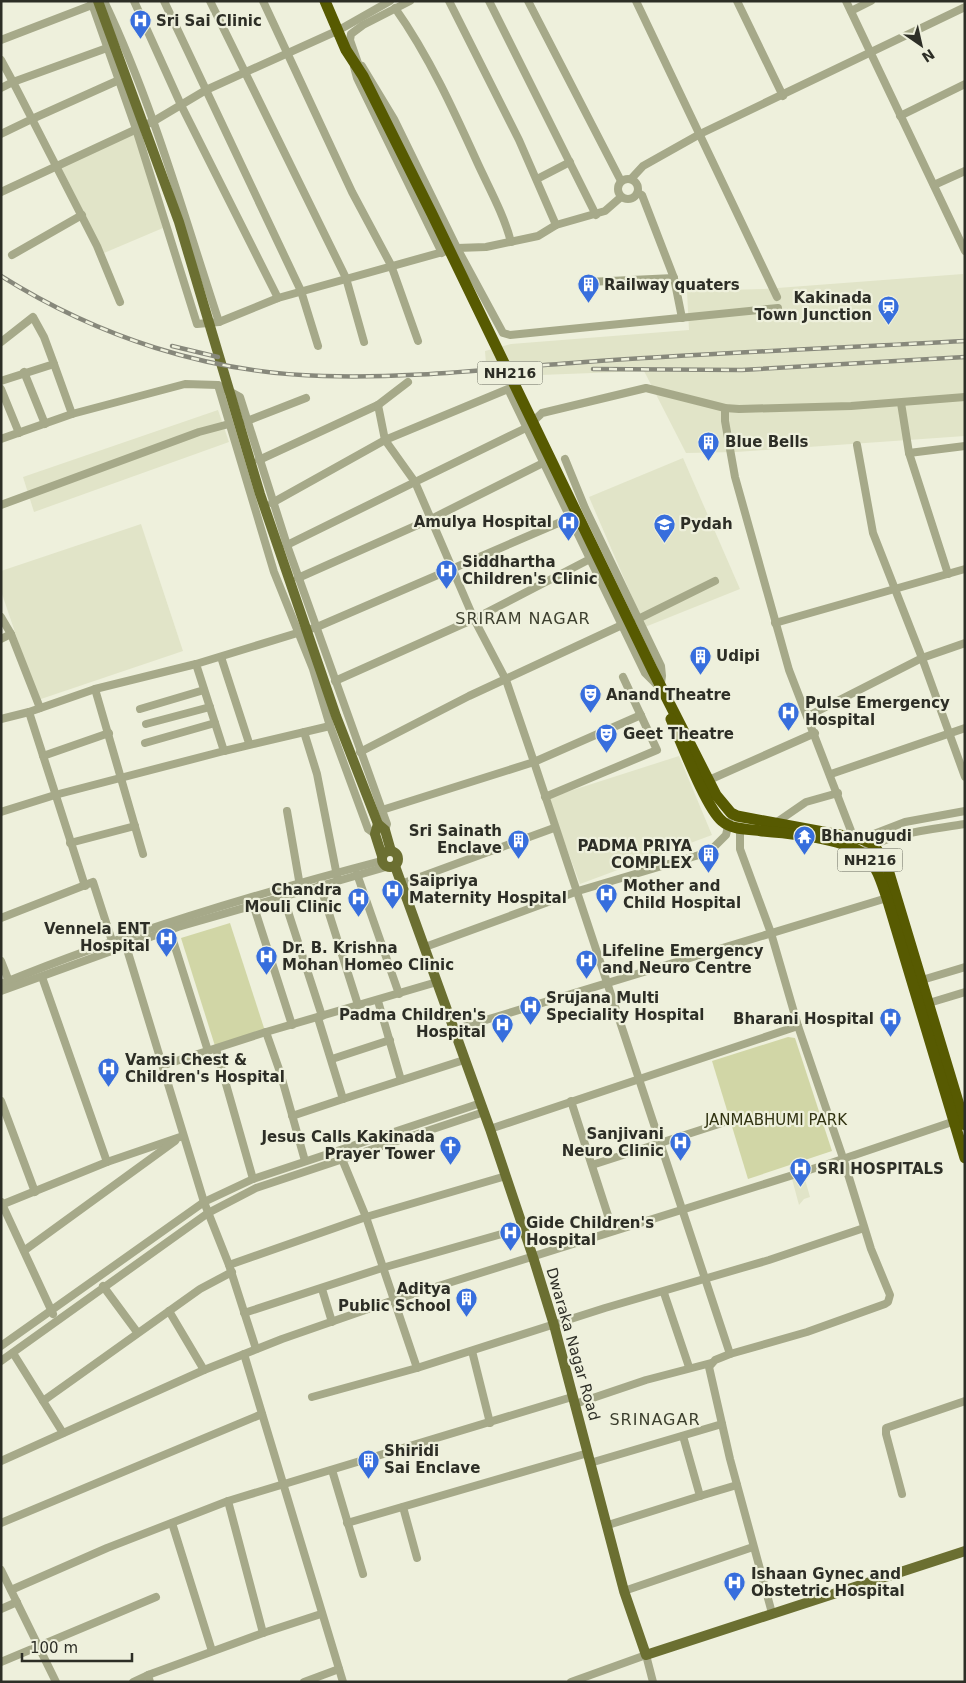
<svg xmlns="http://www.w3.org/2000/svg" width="966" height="1683" font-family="'DejaVu Sans',sans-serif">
	<rect width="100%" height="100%" fill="#eef0dc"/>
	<g fill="#e1e4c8">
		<path d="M135 133 163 228 104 253 61 167Z"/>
		<path d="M963 274 965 436 736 452 686 453 644 371 487 377 485 351 511 344 689 330 687 291 764 289Z"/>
		<path d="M218 410 229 442 34 512 23 477Z"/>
		<path d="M683 458 740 589 645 627 589 497Z"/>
		<path d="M141 524 183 651 38 700 1 591V571Z"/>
		<path d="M679 756 712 835 580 884 548 798Z"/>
		<path d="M804 1176 810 1197 804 1199 799 1205 792 1179Z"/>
	</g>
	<g fill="#d1d6a6">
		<path d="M230 923 265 1031 215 1046 181 938Z"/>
		<path d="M788 1037 795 1038 832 1151 748 1179 712 1061Z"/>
	</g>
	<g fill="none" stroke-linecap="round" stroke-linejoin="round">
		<g stroke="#a6a989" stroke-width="8">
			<path d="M91 1 136 129 197 324 219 322 278 298 457 248 486 247 538 236 556 225 605 211 621 197"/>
			<path d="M104 1C153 104 183 213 219 322"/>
			<path d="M134 1 181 105 278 298"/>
			<path d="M164 1 301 291 318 346"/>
			<path d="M210 1 346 278 364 342"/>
			<path d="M263 1 352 192 391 265 418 341"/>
			<path d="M449 1 519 140 556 225"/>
			<path d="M489 1 596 215"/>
			<path d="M528 1 621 181"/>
			<path d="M636 1 777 297"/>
			<path d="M737 1 783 96"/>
			<path d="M846 1 965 251"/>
			<path d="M395 8C429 56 454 111 478 164 490 190 504 215 511 242"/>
			<path d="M851 11 871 1"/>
			<path d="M1 40 92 5"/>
			<path d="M1 60 13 82 107 48"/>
			<path d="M358 63 350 40 351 34 363 25 410 1"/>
			<path d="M362 66 394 119 457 248 503 333 510 335 778 308"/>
			<path d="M354 67 357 78 442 253"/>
			<path d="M1 88 13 82 32 119 119 80"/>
			<path d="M900 116 965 84"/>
			<path d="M1 134 32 119 97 246 120 302"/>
			<circle cx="628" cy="189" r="10"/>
			<path d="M537 179 570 162"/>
			<path d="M631 179 643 166 700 134 965 7"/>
			<path d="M934 185 965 171"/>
			<path d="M1 192 154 121 206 90 339 30 390 1"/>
			<path d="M638 193 642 195 674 278 682 318"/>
			<path d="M12 255 82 215"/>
			<path d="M588 282 674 278"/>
			<path d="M1 342 33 317 44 337 54 364 1 381"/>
			<path d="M54 364 72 414"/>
			<path d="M24 372 45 424"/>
			<path d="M218 385 274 572 313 669 330 726 368 829 375 834"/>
			<path d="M1 389 19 433"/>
			<path d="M901 403 909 453 948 574"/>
			<path d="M725 408V421L735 477 789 670 853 836"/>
			<path d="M247 421 306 398"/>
			<path d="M1 439 72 414 185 384 218 385 240 397 287 545 387 824 385 830"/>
			<path d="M857 445 873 533 922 658 965 777"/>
			<path d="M909 453 965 446"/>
			<path d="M565 459 585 508 661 666 662 676 661 683"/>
			<path d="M259 460 378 405 408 382"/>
			<path d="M272 503 385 440 508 389 645 673 656 684"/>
			<path d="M1 505 199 432 229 424"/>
			<path d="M287 545 415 482 385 440 378 405"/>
			<path d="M298 578 431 519 543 463"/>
			<path d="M1 617 11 634"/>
			<path d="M638 619 715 581"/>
			<path d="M775 623 965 569"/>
			<path d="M1 639 11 634 40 708"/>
			<path d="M221 657 249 743"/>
			<path d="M335 681 474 619 590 559"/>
			<path d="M95 689 143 854"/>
			<path d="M140 709 204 690"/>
			<path d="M29 712 85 886"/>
			<path d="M641 715 534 762 506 680 474 619 415 482 526 428 542 413 646 388 725 408 739 409 851 406 965 397"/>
			<path d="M808 716 922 658 965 643"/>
			<path d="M1 719 29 712 95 689 196 664"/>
			<path d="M146 724 210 707"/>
			<path d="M330 726 224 751 196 664 317 627 570 518"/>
			<path d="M304 732 317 774 337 876"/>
			<path d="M145 743 215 723"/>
			<path d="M360 752 469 696 622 625"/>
			<path d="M43 756 109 733"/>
			<path d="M831 774 965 728"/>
			<path d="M709 780 815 733"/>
			<path d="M545 797 657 750 623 677"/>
			<path d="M382 810 534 762 730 1354"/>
			<path d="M287 811 300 886"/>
			<path d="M1 812 55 795 224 751"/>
			<path d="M777 822 806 802 838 793"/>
			<path d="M740 828V849L771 933 798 1026 843 1158 871 1249 890 1295 888 1302 885 1304 807 1332 730 1354 715 1360 709 1367 730 1459 772 1613"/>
			<path d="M861 839 905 822 965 811"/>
			<path d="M70 843 135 826"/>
			<path d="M861 852C892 832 929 830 965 824"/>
			<path d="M357 874 399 994"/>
			<path d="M401 884 554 828"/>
			<path d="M320 885 358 1005"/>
			<path d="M283 896 322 1016"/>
			<path d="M253 904 292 1025"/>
			<path d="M1 918 93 882 113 944"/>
			<path d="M170 931 208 1051"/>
			<path d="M126 946 204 1202 229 1265 256 1349"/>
			<path d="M425 947 578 891 709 852 726 835 729 822"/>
			<path d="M1 961 10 984"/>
			<path d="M42 977 107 1162 183 1136"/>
			<path d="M922 980 965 967"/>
			<path d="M1 984C125 933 252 895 381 861"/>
			<path d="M1 991 178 927 386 867"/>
			<path d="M378 1001 401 1080"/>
			<path d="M929 1003 965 992"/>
			<path d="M318 1018 343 1099 464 1060"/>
			<path d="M453 1030 887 898"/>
			<path d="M266 1032 280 1072 305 1161"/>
			<path d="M216 1049 253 1179"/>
			<path d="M332 1059 390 1040"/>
			<path d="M164 1065 266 1032 437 982"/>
			<path d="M1 1101 35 1192"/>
			<path d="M571 1101 613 1231"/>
			<path d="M292 1116 343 1099"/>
			<path d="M490 1129 798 1026"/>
			<path d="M592 1165 722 1123"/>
			<path d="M1 1202 53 1314"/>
			<path d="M1 1205 107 1162"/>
			<path d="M25 1250 175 1141"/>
			<path d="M229 1265 366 1217 506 1176"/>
			<path d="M103 1286 137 1332"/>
			<path d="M322 1289 332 1322"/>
			<path d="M664 1293 689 1367"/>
			<path d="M169 1311 204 1370 282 1339 394 1300 825 1165 958 1120"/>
			<path d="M244 1313 382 1268 523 1228"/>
			<path d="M1 1346 204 1202 253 1179 481 1103"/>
			<path d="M472 1351 490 1423"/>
			<path d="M13 1353 43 1401 200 1289 232 1272"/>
			<path d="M244 1354 343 1682"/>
			<path d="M1 1361 208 1213 256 1188 484 1112"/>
			<path d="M417 1368 605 1308 769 1260 864 1228"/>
			<path d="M312 1397 417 1368 366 1217 342 1159"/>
			<path d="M43 1401 63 1433"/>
			<path d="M575 1404 646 1380 711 1363"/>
			<path d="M1 1461 204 1370"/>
			<path d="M590 1463 722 1424"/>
			<path d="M332 1470 363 1574"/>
			<path d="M902 1494 886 1434V1428L965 1401"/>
			<path d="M700 1496 737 1485"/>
			<path d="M403 1507 417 1558"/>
			<path d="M1 1523 262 1414"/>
			<path d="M172 1523 212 1651"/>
			<path d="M347 1523 588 1453"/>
			<path d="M608 1525 700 1496 683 1436"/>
			<path d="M1 1570 56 1682"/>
			<path d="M11 1590 107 1548 228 1501 572 1397"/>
			<path d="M624 1591 753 1547"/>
			<path d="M1 1609 17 1602"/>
			<path d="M263 1633 321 1614"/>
			<path d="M1 1662 156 1597"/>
			<path d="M148 1675 263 1633 228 1501"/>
			<path d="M133 1682 148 1675 150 1682"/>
			<path d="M304 1682 339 1669"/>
			<path d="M571 1682 646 1655 653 1682"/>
		</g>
		<g stroke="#6b6f31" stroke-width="10">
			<path d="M98 1 179 222 260 494 336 716 378 824 385 830 391 851"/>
			<path d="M378 824 375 834 382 856"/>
			<circle cx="390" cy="859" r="8"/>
			<path d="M395 866 490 1129 533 1257 554 1325 624 1591 646 1655 965 1551"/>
		</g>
		<g stroke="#575a01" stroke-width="11">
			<path d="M325 1 346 50 363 76 432 214 653 671 716 795 731 813 737 816 861 839 873 844 886 863 965 1125"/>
			<path d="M671 719C681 741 706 808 722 821 732 830 749 829 762 831 787 833 850 839 867 857 878 868 882 884 887 898L965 1158"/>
		</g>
		<defs>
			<g id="rail">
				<path d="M1 276C98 337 208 373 323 376 410 379 498 368 585 362 711 353 838 348 965 341"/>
				<path d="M172 346 218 357"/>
				<path d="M593 369 742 370 965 357"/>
			</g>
		</defs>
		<use href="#rail" stroke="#87887b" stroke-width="4.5"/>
		<use href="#rail" stroke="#eef0dc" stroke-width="2.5" stroke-dasharray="8" stroke-linecap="butt"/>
	</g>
	<defs>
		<symbol id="hospital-pin" viewBox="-11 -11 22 30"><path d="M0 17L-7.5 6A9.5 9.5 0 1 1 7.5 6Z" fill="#376edd" stroke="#eef0dc"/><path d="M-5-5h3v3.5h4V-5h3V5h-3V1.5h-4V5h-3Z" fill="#fff"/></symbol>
		<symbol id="building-pin" viewBox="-11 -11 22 30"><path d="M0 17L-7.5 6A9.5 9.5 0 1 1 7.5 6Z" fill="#376edd" stroke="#eef0dc"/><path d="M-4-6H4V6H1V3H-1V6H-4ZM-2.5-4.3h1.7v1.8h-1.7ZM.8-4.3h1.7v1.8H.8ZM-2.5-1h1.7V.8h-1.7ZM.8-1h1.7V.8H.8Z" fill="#fff"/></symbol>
		<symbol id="station-pin" viewBox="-11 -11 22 30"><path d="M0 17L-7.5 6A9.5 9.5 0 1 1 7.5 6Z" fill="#376edd" stroke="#eef0dc"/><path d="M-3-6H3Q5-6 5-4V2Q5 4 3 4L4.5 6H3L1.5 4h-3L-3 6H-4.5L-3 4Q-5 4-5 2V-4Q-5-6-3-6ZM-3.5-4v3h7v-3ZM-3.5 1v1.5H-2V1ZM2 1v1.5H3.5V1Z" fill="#fff"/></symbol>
		<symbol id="university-pin" viewBox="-11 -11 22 30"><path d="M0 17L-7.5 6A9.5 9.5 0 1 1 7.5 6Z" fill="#376edd" stroke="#eef0dc"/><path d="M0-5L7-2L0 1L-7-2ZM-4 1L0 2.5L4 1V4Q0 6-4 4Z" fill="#fff"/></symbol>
		<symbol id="theatre-pin" viewBox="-11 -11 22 30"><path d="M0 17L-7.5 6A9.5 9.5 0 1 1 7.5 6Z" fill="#376edd" stroke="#eef0dc"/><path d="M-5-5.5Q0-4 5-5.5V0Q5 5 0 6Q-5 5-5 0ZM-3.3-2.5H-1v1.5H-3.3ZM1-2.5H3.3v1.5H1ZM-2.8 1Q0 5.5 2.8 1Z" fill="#fff"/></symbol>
		<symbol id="temple-pin" viewBox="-11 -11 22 30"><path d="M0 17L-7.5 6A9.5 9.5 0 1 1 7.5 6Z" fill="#376edd" stroke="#eef0dc"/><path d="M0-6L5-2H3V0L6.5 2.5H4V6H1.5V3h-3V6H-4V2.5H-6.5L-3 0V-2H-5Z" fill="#fff"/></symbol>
		<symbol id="church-pin" viewBox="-11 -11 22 30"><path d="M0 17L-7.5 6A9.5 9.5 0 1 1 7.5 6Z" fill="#376edd" stroke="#eef0dc"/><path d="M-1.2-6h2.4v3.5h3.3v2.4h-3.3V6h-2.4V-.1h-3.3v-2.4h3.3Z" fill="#fff"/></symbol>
	</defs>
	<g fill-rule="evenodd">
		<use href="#hospital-pin" x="128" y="8" width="25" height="34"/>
		<use href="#building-pin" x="576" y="272" width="25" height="34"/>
		<use href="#station-pin" x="876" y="294" width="25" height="34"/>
		<use href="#building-pin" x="696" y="430" width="25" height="34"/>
		<use href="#hospital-pin" x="556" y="510" width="25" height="34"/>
		<use href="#university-pin" x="652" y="512" width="25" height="34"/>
		<use href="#hospital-pin" x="434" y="558" width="25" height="34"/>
		<use href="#building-pin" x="688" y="644" width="25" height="34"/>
		<use href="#theatre-pin" x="578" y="682" width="25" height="34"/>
		<use href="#hospital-pin" x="776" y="700" width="25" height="34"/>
		<use href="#theatre-pin" x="594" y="722" width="25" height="34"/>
		<use href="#temple-pin" x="792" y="824" width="25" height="34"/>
		<use href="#building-pin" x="506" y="828" width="25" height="34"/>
		<use href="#building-pin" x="696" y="842" width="25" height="34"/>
		<use href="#hospital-pin" x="380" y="878" width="25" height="34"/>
		<use href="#hospital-pin" x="594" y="882" width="25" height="34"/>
		<use href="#hospital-pin" x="346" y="886" width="25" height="34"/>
		<use href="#hospital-pin" x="154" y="926" width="25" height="34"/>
		<use href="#hospital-pin" x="254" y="944" width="25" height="34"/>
		<use href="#hospital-pin" x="574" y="948" width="25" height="34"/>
		<use href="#hospital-pin" x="518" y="994" width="25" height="34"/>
		<use href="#hospital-pin" x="878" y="1006" width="25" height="34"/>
		<use href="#hospital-pin" x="490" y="1012" width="25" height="34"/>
		<use href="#hospital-pin" x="96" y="1056" width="25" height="34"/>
		<use href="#hospital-pin" x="668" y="1130" width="25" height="34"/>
		<use href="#church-pin" x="438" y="1134" width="25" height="34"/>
		<use href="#hospital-pin" x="788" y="1156" width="25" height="34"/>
		<use href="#hospital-pin" x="498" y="1220" width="25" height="34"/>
		<use href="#building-pin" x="454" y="1286" width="25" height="34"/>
		<use href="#building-pin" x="356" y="1448" width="25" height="34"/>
		<use href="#hospital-pin" x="722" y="1570" width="25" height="34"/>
	</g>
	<g text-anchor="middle" stroke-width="4.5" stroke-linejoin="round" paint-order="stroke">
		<g fill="#eef0dc" stroke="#67685d" stroke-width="1">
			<rect x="477.5" y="361.5" width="65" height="23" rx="4"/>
			<rect x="837.5" y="848.5" width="65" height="23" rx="4"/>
		</g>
		<g font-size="14" font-weight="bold" fill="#2d2e26">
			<text x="510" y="378">NH216</text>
			<text x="870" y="865">NH216</text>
		</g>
		<g font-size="15" font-weight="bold" fill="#2d2e26" stroke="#eef0dc" text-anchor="start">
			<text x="156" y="26">Sri Sai Clinic</text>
			<text x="604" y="290">Railway quaters</text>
			<text x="872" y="303" text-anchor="end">Kakinada<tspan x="872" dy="17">Town Junction</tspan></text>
			<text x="725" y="447">Blue Bells</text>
			<text x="552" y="527" text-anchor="end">Amulya Hospital</text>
			<text x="680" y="529">Pydah</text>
			<text x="462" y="567">Siddhartha<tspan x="462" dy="17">Children's Clinic</tspan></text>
			<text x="716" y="661">Udipi</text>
			<text x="606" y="700">Anand Theatre</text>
			<text x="805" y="708">Pulse Emergency<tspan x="805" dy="17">Hospital</tspan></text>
			<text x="623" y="739">Geet Theatre</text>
			<text x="502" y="836" text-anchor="end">Sri Sainath<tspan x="502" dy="17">Enclave</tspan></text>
			<text x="821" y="841">Bhanugudi</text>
			<text x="692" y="851" text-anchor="end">PADMA PRIYA<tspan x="692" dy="17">COMPLEX</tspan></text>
			<text x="409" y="886">Saipriya<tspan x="409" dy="17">Maternity Hospital</tspan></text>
			<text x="623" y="891">Mother and<tspan x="623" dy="17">Child Hospital</tspan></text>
			<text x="342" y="895" text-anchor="end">Chandra<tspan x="342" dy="17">Mouli Clinic</tspan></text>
			<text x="150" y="934" text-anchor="end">Vennela ENT<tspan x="150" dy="17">Hospital</tspan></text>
			<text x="282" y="953">Dr. B. Krishna<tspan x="282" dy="17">Mohan Homeo Clinic</tspan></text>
			<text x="602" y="956">Lifeline Emergency<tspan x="602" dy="17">and Neuro Centre</tspan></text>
			<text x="546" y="1003">Srujana Multi<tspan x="546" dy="17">Speciality Hospital</tspan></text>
			<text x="486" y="1020" text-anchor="end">Padma Children's<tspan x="486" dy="17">Hospital</tspan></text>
			<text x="874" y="1024" text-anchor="end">Bharani Hospital</text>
			<text x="125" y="1065">Vamsi Chest &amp;<tspan x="125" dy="17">Children's Hospital</tspan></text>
			<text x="664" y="1139" text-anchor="end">Sanjivani<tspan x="664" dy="17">Neuro Clinic</tspan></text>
			<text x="435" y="1142" text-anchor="end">Jesus Calls Kakinada<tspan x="435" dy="17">Prayer Tower</tspan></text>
			<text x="817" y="1174">SRI HOSPITALS</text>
			<text x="526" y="1228">Gide Children's<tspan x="526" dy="17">Hospital</tspan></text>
			<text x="451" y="1294" text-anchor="end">Aditya<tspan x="451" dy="17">Public School</tspan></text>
			<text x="384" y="1456">Shiridi<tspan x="384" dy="17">Sai Enclave</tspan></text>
			<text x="751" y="1579">Ishaan Gynec and<tspan x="751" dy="17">Obstetric Hospital</tspan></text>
		</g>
		<g font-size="15" fill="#313311" stroke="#eef0dc">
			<text x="776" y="1125">JANMABHUMI PARK</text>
		</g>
		<g font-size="15" fill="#2d2e26" stroke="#eef0dc">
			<text transform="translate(573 1344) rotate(74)" y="5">Dwaraka Nagar Road</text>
		</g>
		<g font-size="16" letter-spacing="1" fill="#3e402f" stroke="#eef0dc">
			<text x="523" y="624">SRIRAM NAGAR</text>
			<text x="655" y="1425">SRINAGAR</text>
		</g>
	</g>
	<rect width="966" height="1683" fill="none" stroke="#2d2e26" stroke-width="5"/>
	<g transform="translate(921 45) rotate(146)" stroke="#eef0dc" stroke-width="4" paint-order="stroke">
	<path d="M0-4L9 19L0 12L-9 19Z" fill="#2d2e26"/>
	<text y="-8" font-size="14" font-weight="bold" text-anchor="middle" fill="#2d2e26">N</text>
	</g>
	<path d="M22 1653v8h110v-8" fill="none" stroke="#2d2e26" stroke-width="2.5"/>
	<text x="30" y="1653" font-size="15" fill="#2d2e26" stroke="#eef0dc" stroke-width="4" paint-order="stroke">100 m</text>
</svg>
